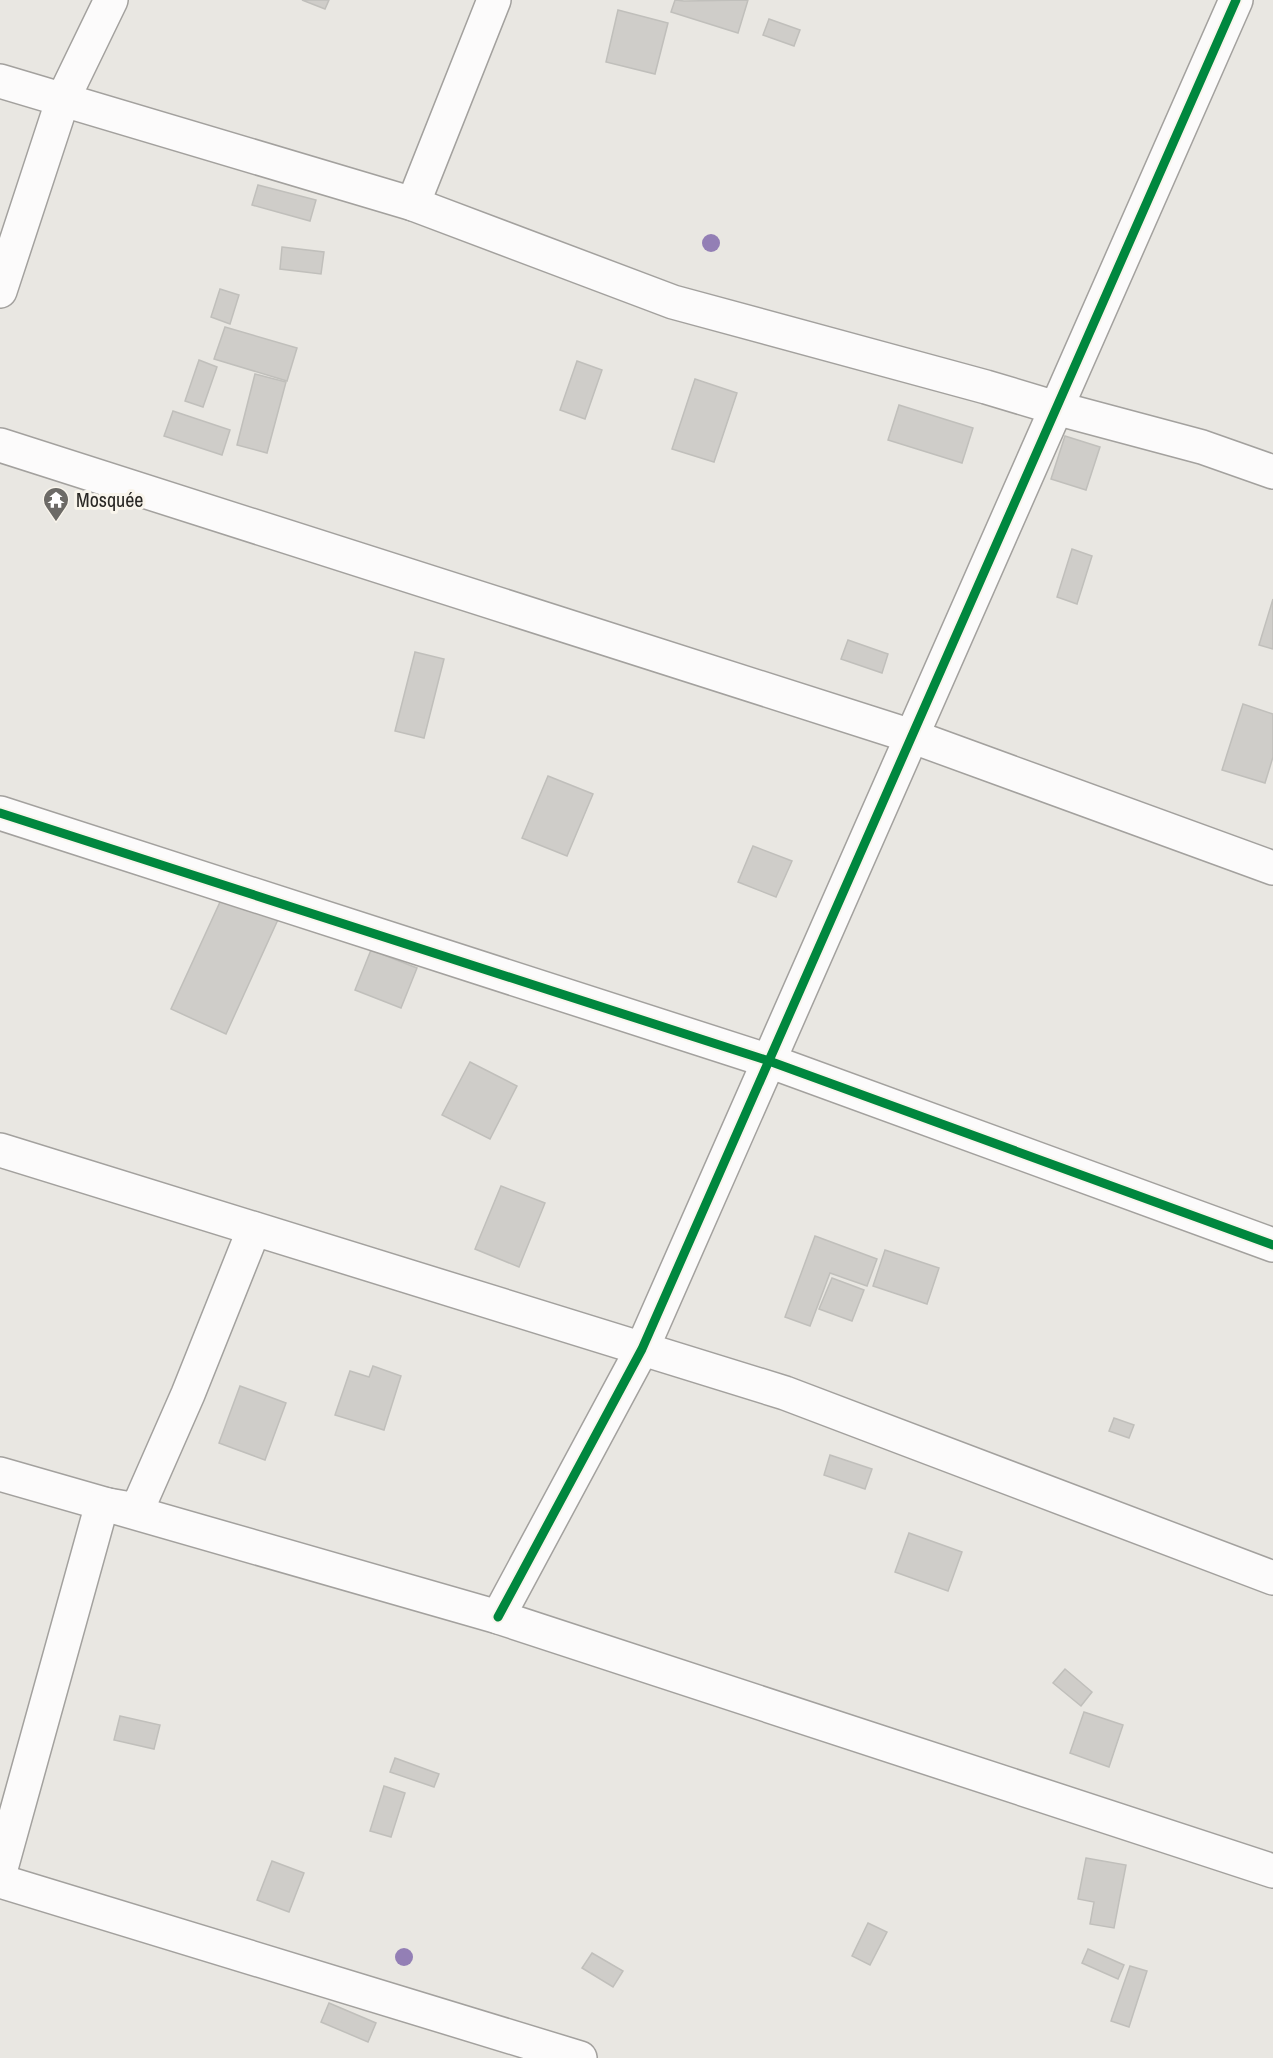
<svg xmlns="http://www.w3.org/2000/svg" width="1273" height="2058" font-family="'Archivo Narrow',sans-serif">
	<rect width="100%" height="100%" fill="#e9e7e2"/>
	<g fill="#cfcdc9" stroke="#c0bfbb" stroke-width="1.5">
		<path d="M302 0H329L325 9Z"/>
		<path d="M675 0 684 1 748 0 738 33 671 12Z"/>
		<path d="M618 10 668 23 655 74 606 62Z"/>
		<path d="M769 19 800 30 794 46 763 35Z"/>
		<path d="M258 185 316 200 310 221 252 205Z"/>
		<path d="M282 247 324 252 321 274 280 269Z"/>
		<path d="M220 289 239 295 230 324 211 317Z"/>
		<path d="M225 327 297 348 287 381 214 359Z"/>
		<path d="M199 360 217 367 203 407 185 401Z"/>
		<path d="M577 361 602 370 585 419 560 410Z"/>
		<path d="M255 374 286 382 267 453 237 445Z"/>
		<path d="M695 379 737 393 714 462 672 449Z"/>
		<path d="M899 405 973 428 962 463 888 440Z"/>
		<path d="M173 411 230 430 222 455 164 436Z"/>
		<path d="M1065 436 1100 447 1086 490 1051 479Z"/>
		<path d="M1072 549 1092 556 1077 604 1057 597Z"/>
		<path d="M1273 599V649L1259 645Z"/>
		<path d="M848 640 888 654 882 673 841 659Z"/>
		<path d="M415 652 444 659 424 738 395 731Z"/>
		<path d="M1243 704 1273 714V757L1265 783 1222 770Z"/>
		<path d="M548 776 593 794 567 856 522 838Z"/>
		<path d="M753 846 792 861 776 897 738 882Z"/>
		<path d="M226 889 281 913 226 1034 171 1009Z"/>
		<path d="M371 950 417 968 401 1008 355 990Z"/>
		<path d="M470 1062 517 1086 490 1139 442 1115Z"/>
		<path d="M501 1186 545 1203 519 1267 475 1249Z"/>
		<path d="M815 1236 877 1259 867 1286 830 1273 810 1326 785 1317Z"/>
		<path d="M885 1250 939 1268 927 1304 873 1286Z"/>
		<path d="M832 1278 864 1290 852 1321 819 1309Z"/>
		<path d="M373 1366 401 1376 384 1430 335 1415 350 1371 369 1377Z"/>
		<path d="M240 1386 286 1403 265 1460 219 1443Z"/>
		<path d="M1114 1418 1134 1425 1129 1438 1109 1431Z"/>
		<path d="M830 1455 872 1469 865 1489 824 1475Z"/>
		<path d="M909 1533 962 1552 948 1591 895 1572Z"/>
		<path d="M1065 1669 1092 1692 1081 1706 1053 1683Z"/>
		<path d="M1084 1712 1123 1725 1109 1767 1070 1753Z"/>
		<path d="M120 1716 160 1725 154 1749 114 1740Z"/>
		<path d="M395 1758 439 1774 434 1787 390 1772Z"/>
		<path d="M384 1786 405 1793 391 1837 370 1831Z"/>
		<path d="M1086 1858 1126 1865 1114 1928 1090 1924 1094 1902 1078 1899Z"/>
		<path d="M272 1861 304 1873 289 1912 257 1900Z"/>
		<path d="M868 1923 887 1932 870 1965 852 1956Z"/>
		<path d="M1088 1949 1124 1965 1118 1979 1082 1963Z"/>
		<path d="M592 1953 623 1971 613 1987 582 1968Z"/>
		<path d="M1130 1966 1147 1971 1129 2027 1111 2021Z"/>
		<path d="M329 2003 376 2023 368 2042 321 2022Z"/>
	</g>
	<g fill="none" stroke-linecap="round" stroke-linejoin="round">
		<defs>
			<g id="minor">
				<path d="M0 81 413 204 673 302 986 387 1056 408 1202 447 1273 472"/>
				<path d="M413 204 494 0"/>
				<path d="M0 291 63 99 111 0"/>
				<path d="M0 445 911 736 1273 868"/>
				<path d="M0 813 769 1061 1273 1245"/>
				<path d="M0 1150 785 1393 1273 1578"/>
				<path d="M0 1474 498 1617 1273 1871"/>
				<path d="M498 1617 642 1349 1236 0"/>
				<path d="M0 1872 102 1504 137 1510 188 1394 254 1229"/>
				<path d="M0 1881 580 2058"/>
			</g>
		</defs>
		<use href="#minor" stroke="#a3a19e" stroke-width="36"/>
		<use href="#minor" stroke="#fcfbfb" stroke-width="33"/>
		<defs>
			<g id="cycleway">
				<path d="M0 813 769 1061 1273 1245"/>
				<path d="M498 1617 642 1349 1236 0"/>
			</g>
		</defs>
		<use href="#cycleway" stroke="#f9f5ec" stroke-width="13"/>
		<use href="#cycleway" stroke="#00873e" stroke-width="9"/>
	</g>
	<g fill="#937fb5">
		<circle cx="711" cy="243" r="9"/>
		<circle cx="404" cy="1957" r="9"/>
	</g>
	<defs>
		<symbol id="temple-pin" viewBox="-11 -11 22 30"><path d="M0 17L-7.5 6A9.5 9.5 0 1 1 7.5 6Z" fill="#6c6a66" stroke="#f9f5ec"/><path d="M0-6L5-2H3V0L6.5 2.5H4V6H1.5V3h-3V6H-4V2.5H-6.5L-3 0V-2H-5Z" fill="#fff"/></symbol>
	</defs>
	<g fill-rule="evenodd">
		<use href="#temple-pin" x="41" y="485" width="30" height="40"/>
	</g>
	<g text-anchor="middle" stroke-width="6" stroke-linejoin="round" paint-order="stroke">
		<g font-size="20" fill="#292724" stroke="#f9f5ec" text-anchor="start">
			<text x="76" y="507">Mosquée</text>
		</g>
	</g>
</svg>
